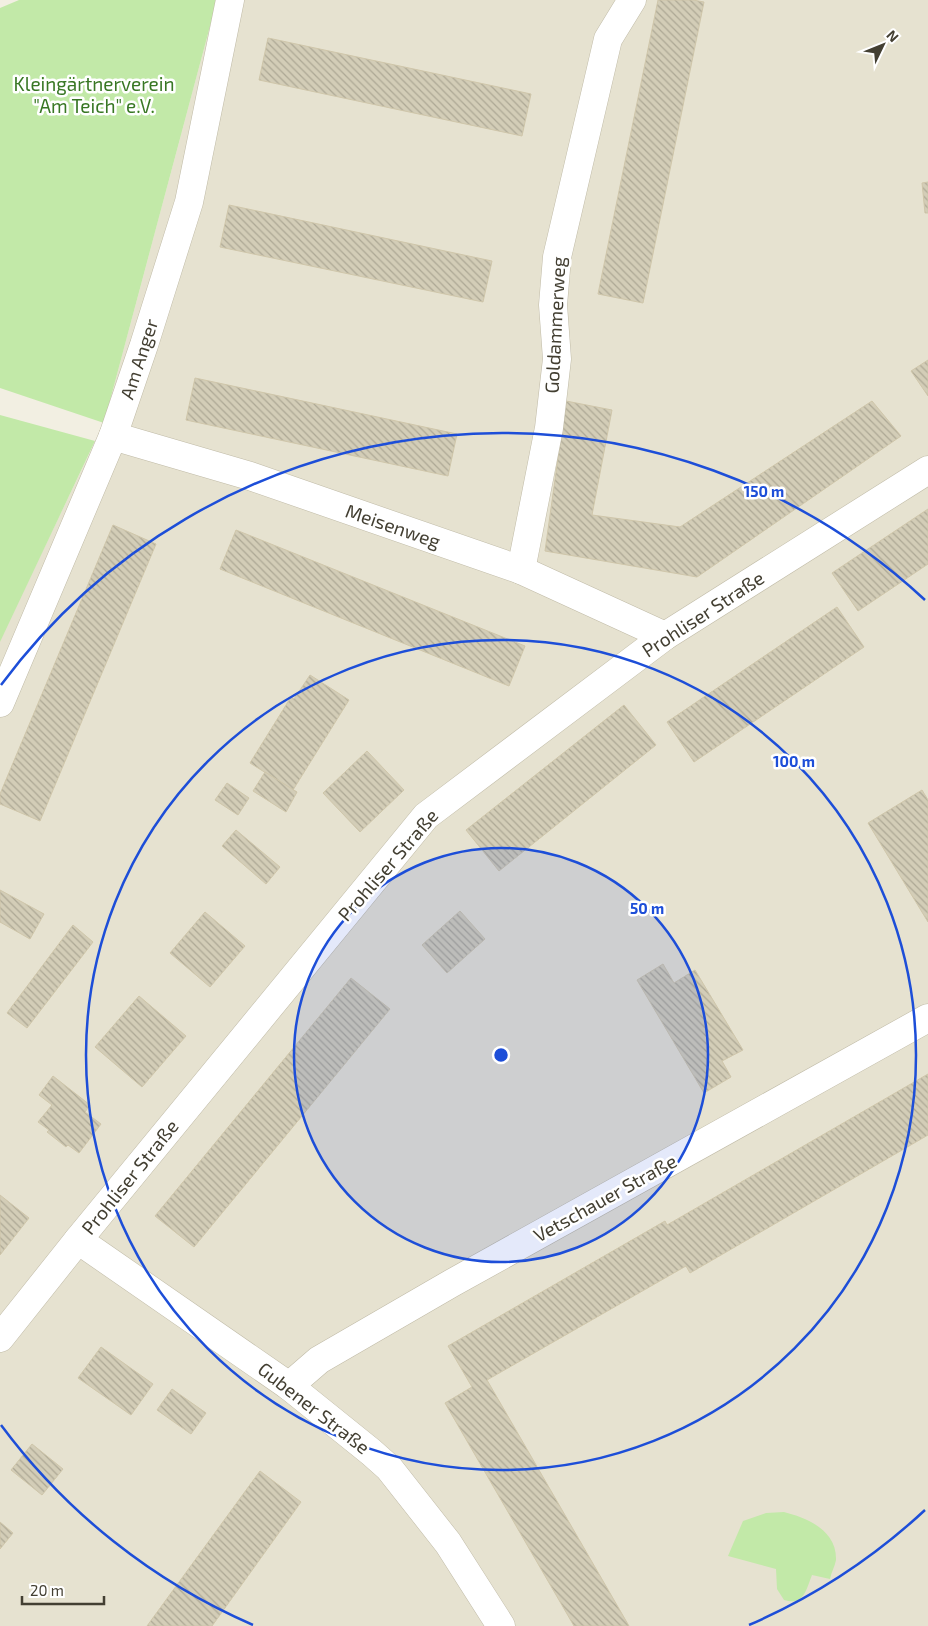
<svg xmlns="http://www.w3.org/2000/svg" width="928" height="1626" font-family="'Exo 2',sans-serif">
	<defs>
		<pattern id="building-back-hatch" width="6" height="6" patternUnits="userSpaceOnUse" patternTransform="scale(1.25)"><rect width="6" height="6" fill="#d3cdb7"/><path d="M-1 5l2 2M0 0l6 6M5-1l2 2" fill="none" stroke="#ada895"/></pattern>
	</defs>
	<rect width="100%" height="100%" fill="#f2efe2"/>
	<path fill="#e6e2d0" d="M217 0H928V1626H0V640L104 423Z"/>
	<g fill="#c2e9a8">
		<path d="M19 0H217L104 423 0 388V8Z"/>
		<path d="M0 415 95 441 0 642Z"/>
		<path d="M784 1512C807 1518 837 1530 836 1560 835 1566 831 1573 830 1579L812 1575C806 1590 804 1606 784 1600L777 1589 776 1569 728 1556 743 1521 766 1513Z"/>
	</g>
	<g fill="url(#building-back-hatch)" stroke="#cfc6aa">
		<path d="M658 0H693L704 2 643 303 598 294Z"/>
		<path d="M268 38 531 94 522 136 259 80Z"/>
		<path d="M928 182V213H925L922 183Z"/>
		<path d="M229 205 492 261 483 302 220 247Z"/>
		<path d="M928 360V396L911 371Z"/>
		<path d="M195 378 457 434 448 476 186 420Z"/>
		<path d="M566 401 612 410 592 515 680 527 872 401 901 436 697 577 545 551Z"/>
		<path d="M928 509V564L858 611 832 573Z"/>
		<path d="M113 525 156 544 40 821 0 804V794Z"/>
		<path d="M236 530 525 646 509 686 220 569Z"/>
		<path d="M837 607 864 647 694 762 667 722Z"/>
		<path d="M310 675 349 700 293 790 250 763 291 697 294 699Z"/>
		<path d="M624 705 656 745 499 871 466 830Z"/>
		<path d="M367 751 404 790 360 832 323 793Z"/>
		<path d="M265 772 297 792 286 812 253 791Z"/>
		<path d="M227 783 249 798 238 815 215 800Z"/>
		<path d="M922 790 928 800V922L868 823Z"/>
		<path d="M236 830 280 867 266 884 222 846Z"/>
		<path d="M0 890 44 914 30 939 0 922Z"/>
		<path d="M460 911 485 939 447 973 422 945Z"/>
		<path d="M205 912 245 946 210 987 170 953Z"/>
		<path d="M73 925 93 942 27 1028 7 1013Z"/>
		<path d="M663 964 674 983 695 970 743 1050 722 1061 731 1077 704 1093 637 980Z"/>
		<path d="M351 978 390 1009 194 1247 155 1216Z"/>
		<path d="M139 996 186 1036 142 1087 95 1047Z"/>
		<path d="M928 1074V1135L690 1273 686 1266 487 1380 629 1626H574L445 1403 472 1387 448 1346 665 1221 667 1225Z"/>
		<path d="M53 1076 90 1105 85 1112 101 1124 79 1153 68 1145 66 1147 47 1132 49 1130 38 1122 52 1105 39 1095Z"/>
		<path d="M0 1195 29 1218 0 1255Z"/>
		<path d="M101 1347 153 1384 131 1415 78 1378Z"/>
		<path d="M172 1389 206 1413 191 1434 157 1410Z"/>
		<path d="M32 1444 63 1469 42 1495 11 1470Z"/>
		<path d="M260 1471 301 1502 212 1626H147Z"/>
		<path d="M0 1522 13 1533 0 1549Z"/>
	</g>
	<g fill="none" stroke-linecap="round" stroke-linejoin="round">
		<defs>
			<g id="street">
				<path d="M113 436 250 476 521 570 665 636"/>
				<path d="M521 570 549 428 557 359 553 305 557 257 608 39 632 0"/>
				<path d="M0 703 113 436 144 345 189 202 230 0"/>
				<path d="M78 1240 289 1386 371 1452 389 1468 448 1543 501 1626"/>
				<path d="M0 1338 78 1240 426 816 665 636 928 470"/>
				<path d="M289 1386 319 1360 452 1283 928 1018"/>
			</g>
		</defs>
		<use href="#street" stroke="#c0bba7" stroke-width="29"/>
		<use href="#street" stroke="#fff" stroke-width="28"/>
	</g>
	<circle cx="501" cy="1055" r="207" fill="#1d4ed8" fill-opacity=".12"/>
	<g fill="none" stroke="#1d4ed8" stroke-width="2.5">
		<circle cx="501" cy="1055" r="207"/>
		<circle cx="501" cy="1055" r="415"/>
		<path d="M925 1510A622 622 0 0 1 749 1625M253 1625A622 622 0 0 1 1 1425M1 685A622 622 0 0 1 925 600"/>
	</g>
	<g text-anchor="middle" stroke-width="5" stroke-linejoin="round" paint-order="stroke">
		<g font-size="19" fill="#387724" stroke="#fff">
			<text x="94" y="91">Kleingärtnerverein<tspan x="94" dy="22">"Am Teich" e.V.</tspan></text>
		</g>
		<g font-size="19" fill="#433f32" stroke="#fff">
			<text transform="translate(555 325) rotate(-87)" y="7">Goldammerweg</text>
			<text transform="translate(139 359) rotate(-72)" y="7">Am Anger</text>
			<text transform="translate(393 526) rotate(19)" y="7">Meisenweg</text>
			<text transform="translate(703 614) rotate(-33)" y="7">Prohliser Straße</text>
			<text transform="translate(388 865) rotate(-49)" y="7">Prohliser Straße</text>
			<text transform="translate(130 1177) rotate(-51)" y="7">Prohliser Straße</text>
			<text transform="translate(605 1198) rotate(-29)" y="7">Vetschauer Straße</text>
			<text transform="translate(314 1408) rotate(38)" y="7">Gubener Straße</text>
		</g>
	</g>
	<circle cx="501" cy="1055" r="8" fill="#1d4ed8" stroke="#fff" stroke-width="2.5"/>
	<g font-size="15" text-anchor="middle" font-weight="bold" fill="#1d4ed8" stroke="#fff" stroke-width="5" stroke-linejoin="round" paint-order="stroke">
		<text x="764" y="497">150 m</text>
		<text x="794" y="767">100 m</text>
		<text x="647" y="914">50 m</text>
	</g>
	<g transform="translate(883 45) rotate(47)" stroke="#ffffff" stroke-width="4" paint-order="stroke">
	<path d="M0-4L9 19L0 12L-9 19Z" fill="#433f32"/>
	<text y="-8" font-size="14" font-weight="bold" text-anchor="middle" fill="#433f32">N</text>
	</g>
	<path d="M22 1596v8h82v-8" fill="none" stroke="#433f32" stroke-width="2.5"/>
	<text x="30" y="1596" font-size="15" fill="#433f32" stroke="#ffffff" stroke-width="4" paint-order="stroke">20 m</text>
</svg>
